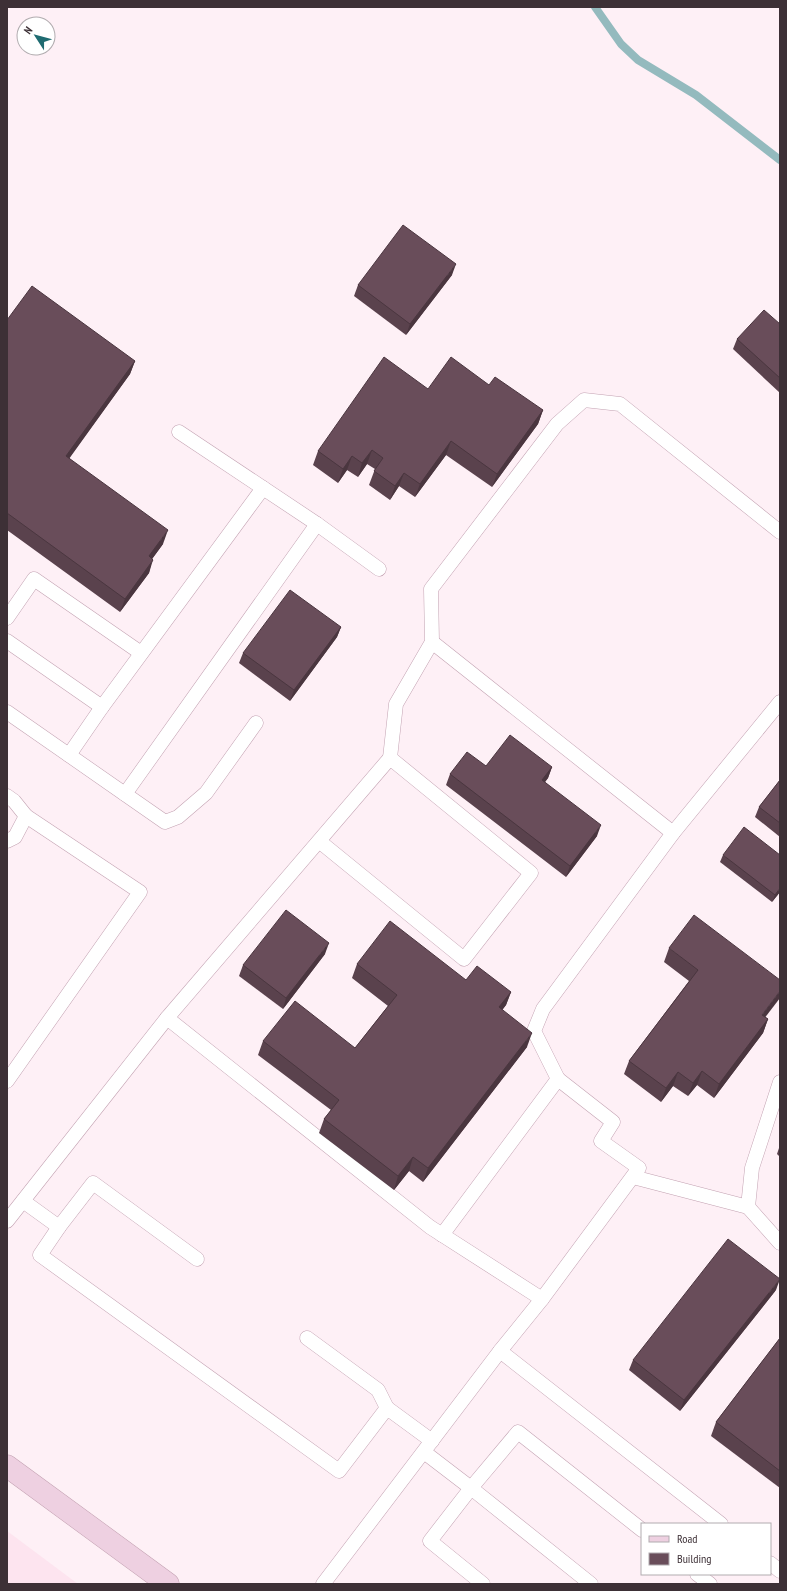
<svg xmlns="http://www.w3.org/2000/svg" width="787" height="1591" font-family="'PT Sans Narrow',sans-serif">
	<rect width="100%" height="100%" fill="#fef0f6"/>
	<path fill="#fde4ef" d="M7 1531 78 1584H7Z"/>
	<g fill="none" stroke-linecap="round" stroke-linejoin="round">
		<path stroke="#94babe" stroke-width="8" d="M595 7 621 44 638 60 696 95 780 160"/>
		<defs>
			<g id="lane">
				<path d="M179 432 317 524 379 569"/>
				<path d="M7 618 34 579 141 653"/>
				<path d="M7 641 102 707"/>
				<path d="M432 642 673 833"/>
				<path d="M7 712 165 822 178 817 206 793 256 723"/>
				<path d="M69 755 102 707 263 488"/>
				<path d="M390 758 396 704 432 642 431 589 557 424 584 400 620 404 780 532"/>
				<path d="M125 794 317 524"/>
				<path d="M7 796 14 801 26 816 15 837 7 841"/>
				<path d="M167 1018 390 758 531 873 464 959 319 841"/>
				<path d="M558 1079 534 1031 543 1009 673 833 780 702"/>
				<path d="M7 1081 140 892 26 816"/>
				<path d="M633 1177 748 1207 780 1243"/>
				<path d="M23 1201 59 1227 93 1183 197 1259"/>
				<path d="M748 1207 752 1168 780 1082"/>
				<path d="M7 1221 167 1018 430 1227 542 1299 500 1351 323 1584"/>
				<path d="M59 1227 40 1255 339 1471 387 1408 432 1441"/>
				<path d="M442 1235 558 1079 613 1122 601 1141 639 1168 542 1299"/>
				<path d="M307 1338 378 1390 387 1408"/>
				<path d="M500 1351 721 1524"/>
				<path d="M424 1452 471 1488 518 1432 642 1530"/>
				<path d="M770 1563 780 1571"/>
				<path d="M697 1574 710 1584"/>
				<path d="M483 1584 430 1541 471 1488 591 1584"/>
			</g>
			<path id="secondary" d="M7 1466 168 1584"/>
		</defs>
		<use href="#lane" stroke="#c3a2b2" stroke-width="15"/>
		<use href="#secondary" stroke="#c3a2b2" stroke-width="23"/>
		<use href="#lane" stroke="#fff" stroke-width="14"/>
		<use href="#secondary" stroke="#eed0e1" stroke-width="22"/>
	</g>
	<g fill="#5a424d">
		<path d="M452 275 406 335 354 296 358 285Z"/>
		<path d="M7 320 135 361 130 374 69 458 163 544 152 559 149 573 120 612 7 530Z"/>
		<path d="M780 324V393L733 349 737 339Z"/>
		<path d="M489 385 543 410 538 424 492 487 446 455 415 497 399 486 390 500 369 485 375 469 367 464 358 477 347 470 338 483 313 465 318 451 428 389Z"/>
		<path d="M341 627 337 637 290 701 239 663 243 653Z"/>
		<path d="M486 766 552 767 548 778 545 782 597 836 566 877 446 785 450 774Z"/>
		<path d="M780 780V837L755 817 759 807Z"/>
		<path d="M723 855 780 892 772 902 720 862Z"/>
		<path d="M669 948 768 1019 763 1033 714 1098 697 1085 688 1096 673 1086 661 1102 624 1074 629 1061 689 981 664 962Z"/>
		<path d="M325 954 283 1009 239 976 243 965Z"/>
		<path d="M357 964 466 980 511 992 506 1005 502 1010 527 1047 423 1182 409 1171 394 1190 319 1133 324 1119 331 1110 258 1055 263 1041 355 1048 388 1006 352 978Z"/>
		<path d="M780 1145V1157L777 1154Z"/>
		<path d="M776 1290 680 1411 629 1370 633 1360Z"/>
		<path d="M780 1338V1488L711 1436 716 1422Z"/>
	</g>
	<g fill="#4a363f">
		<path d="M456 264 452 275 406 335 410 324Z"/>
		<path d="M135 361 130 374 61 470 66 456Z"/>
		<path d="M543 410 538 424 492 487 497 474Z"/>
		<path d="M451 441 446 455 415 497 420 484Z"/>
		<path d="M372 450 367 464 358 477 362 463Z"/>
		<path d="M352 456 347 470 338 483 343 469Z"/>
		<path d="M404 473 399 486 390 500 395 486Z"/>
		<path d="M168 530 163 544 144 570 149 556Z"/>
		<path d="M153 560 149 573 120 612 125 599Z"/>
		<path d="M341 627 337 637 290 701 294 690Z"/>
		<path d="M552 767 548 778 538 791 542 780Z"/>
		<path d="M601 825 597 836 566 877 570 866Z"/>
		<path d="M780 888V892L772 902 775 895Z"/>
		<path d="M329 943 325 954 283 1009 286 998Z"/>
		<path d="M780 991V998L757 1028 762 1015Z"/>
		<path d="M511 992 506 1005 494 1021 499 1007Z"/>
		<path d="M768 1019 763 1033 714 1098 719 1084Z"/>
		<path d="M532 1033 527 1047 423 1182 428 1168Z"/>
		<path d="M702 1071 697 1085 688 1096 693 1083Z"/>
		<path d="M678 1072 673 1086 661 1102 666 1088Z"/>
		<path d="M413 1157 409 1171 394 1190 398 1176Z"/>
		<path d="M780 1279 776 1290 680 1411 684 1400Z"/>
	</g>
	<g fill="#694d5a" stroke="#4a363f">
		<path d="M403 225 456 264 410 324 358 285Z"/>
		<path d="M32 286 135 361 66 456 168 530 149 556 153 560 125 599 7 513V320Z"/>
		<path d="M764 310 780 324V378L737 339Z"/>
		<path d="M384 357 428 389 451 357 489 385 495 377 543 410 497 474 451 441 420 484 404 473 395 486 374 471 383 458 372 450 362 463 352 456 343 469 318 451Z"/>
		<path d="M290 590 341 627 294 690 243 653Z"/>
		<path d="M510 735 552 767 542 780 601 825 570 866 450 774 467 752 486 766Z"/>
		<path d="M780 780V823L759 807Z"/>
		<path d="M744 827 780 855V888L775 895 723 855Z"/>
		<path d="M286 910 329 943 286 998 243 965Z"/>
		<path d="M694 915 780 980V991L762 1015 768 1019 719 1084 702 1071 693 1083 678 1072 666 1088 629 1061 698 970 669 948Z"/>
		<path d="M390 921 466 980 477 966 511 992 499 1007 532 1033 428 1168 413 1157 398 1176 324 1119 339 1100 263 1041 295 1001 355 1048 397 995 357 964Z"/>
		<path d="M728 1239 780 1279 684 1400 633 1360Z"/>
		<path d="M780 1338V1471L716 1422Z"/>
	</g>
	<rect width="787" height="1591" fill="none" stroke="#3d3036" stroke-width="16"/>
	<rect x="641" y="1523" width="130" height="52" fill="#ffffff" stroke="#b1acaf"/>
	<rect x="649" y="1536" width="20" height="6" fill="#eed0e1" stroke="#b1acaf"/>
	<text x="677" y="1543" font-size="12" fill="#3d3036">Road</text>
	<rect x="649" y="1553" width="20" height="12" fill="#694d5a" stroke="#b1acaf"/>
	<text x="677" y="1563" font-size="12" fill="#3d3036">Building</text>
	<g transform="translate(36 36) rotate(306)"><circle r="19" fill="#ffffff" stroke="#b1acaf"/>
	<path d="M0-3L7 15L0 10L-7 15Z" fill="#1f6b71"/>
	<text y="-6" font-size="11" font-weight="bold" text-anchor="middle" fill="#3d3036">N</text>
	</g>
</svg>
